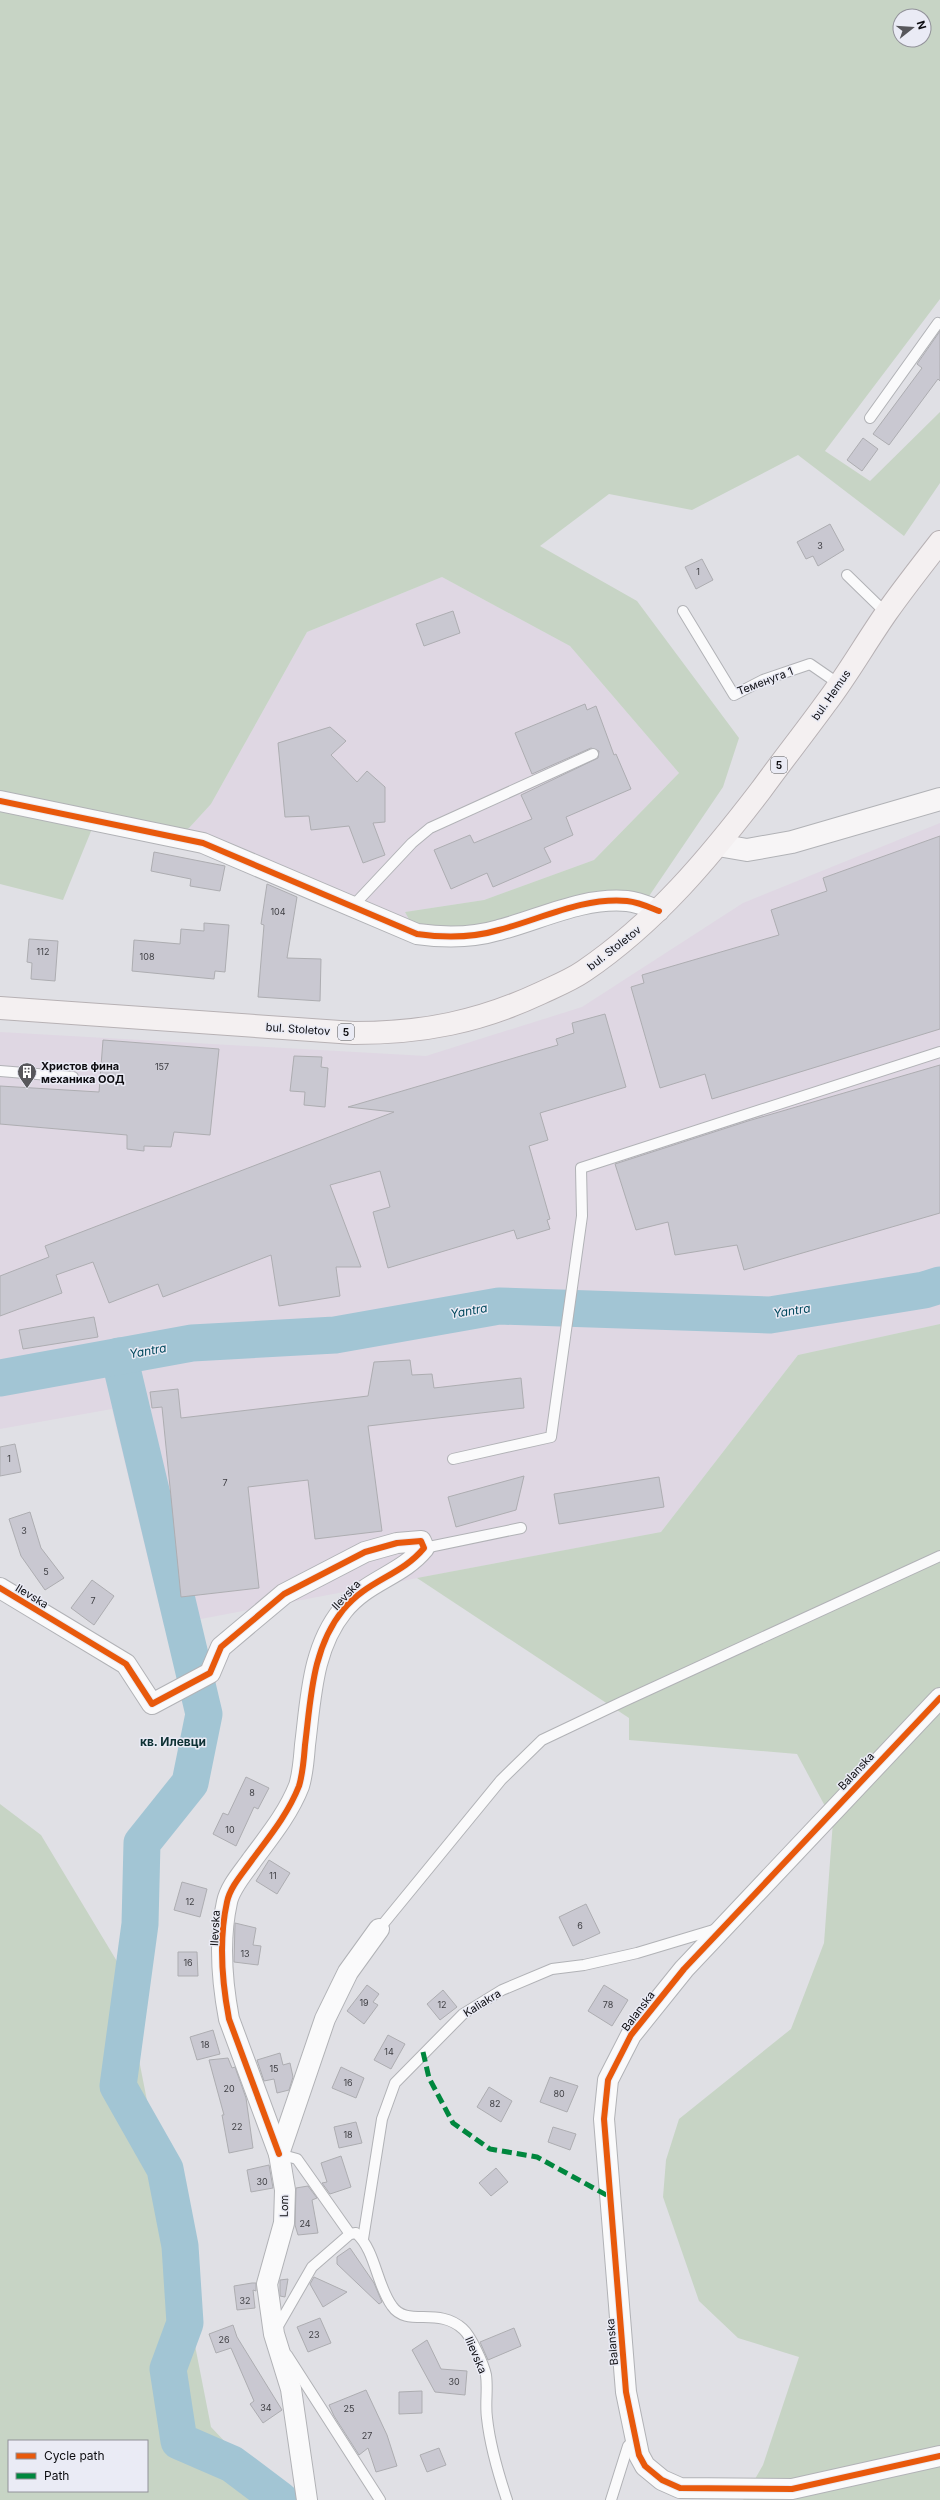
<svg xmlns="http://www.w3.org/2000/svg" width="940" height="2500" font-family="Inter,sans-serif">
	<rect width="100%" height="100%" fill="#e0e0e5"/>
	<g fill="#dfd7e3">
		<path d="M442 577 570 646 679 773 594 860 484 900 405 912 417 934 175 836 189 828 211 804 307 632Z"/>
		<path d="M940 823V1324L798 1355 661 1532 164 1626 112 1409 0 1429V1032L426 1056 582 1007 743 903Z"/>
	</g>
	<g fill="#c7d4c5" fill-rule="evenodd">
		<path d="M0 0H940V299L825 451 870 481 940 412V483L904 536 798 455 692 510 609 494 540 546 637 601 739 738 723 787 643 905 417 934 405 912 484 900 594 860 679 773 570 646 442 577 307 632 211 804 189 828 175 836 96 819 63 900 0 884ZM900 16H924V40H900Z"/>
		<path d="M940 1324V2500H743L763 2465 799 2357 738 2338 699 2301 663 2197 666 2160 679 2119 791 2029 824 1943 833 1821 797 1754 629 1740V1718L417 1578 661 1532 798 1355Z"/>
		<path d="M0 1804 41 1835 121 1968 211 2427 280 2500H0ZM9 2441H147V2491H9Z"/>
	</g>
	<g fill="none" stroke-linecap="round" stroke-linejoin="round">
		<g stroke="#a2c5d4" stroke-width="37">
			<path d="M119 1356 204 1714 190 1783 142 1843 140 1924 118 2086 165 2169 180 2246 185 2323 168 2369 179 2441 232 2464 280 2500"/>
			<path d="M0 1378 192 1343 335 1335 499 1306 770 1315 924 1290 940 1285"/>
		</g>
	</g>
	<g fill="#c9c8d1" stroke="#adadb1">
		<path d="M940 331V381L938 379 889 445 873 434 922 368 917 364Z"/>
		<path d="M863 438 878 449 862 471 847 460Z"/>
		<path d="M830 524 844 550 818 566 813 556 806 559 797 542Z"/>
		<path d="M702 559 713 580 696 589 685 567Z"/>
		<path d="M453 611 460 633 424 646 416 624Z"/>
		<path d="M585 704 587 710 596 706 614 755 616 754 631 789 566 817 573 835 544 848 551 862 493 887 487 873 451 889 434 850 470 835 474 843 532 819 521 795 598 758 599 751 591 748 532 774 515 733Z"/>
		<path d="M330 727 346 741 331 755 357 782 367 771 385 787V822L373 823 385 855 363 863 349 826 311 830 309 816 285 817 278 743Z"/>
		<path d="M940 836V1029L712 1099 705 1074 660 1088 631 987 644 983 642 975 779 935 771 910 827 891 823 878Z"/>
		<path d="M154 852 225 866 220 891 190 886 191 879 151 871Z"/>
		<path d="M267 884 297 897 287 958 321 959 320 1001 258 997 264 925 261 924Z"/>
		<path d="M204 923 229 925 225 972 215 971 214 979 132 971 134 940 180 944 181 929 204 931Z"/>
		<path d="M29 939 58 941 55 981 31 979 32 963 27 962Z"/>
		<path d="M605 1014 626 1087 540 1113 548 1140 529 1146 550 1219 547 1220 550 1229 517 1239 514 1230 388 1268 373 1212 390 1207 380 1171 330 1185 361 1267H336L340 1296 279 1306 271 1255 163 1297 158 1284 109 1303 93 1262 56 1275 62 1293 0 1316V1276L49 1257 45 1246 394 1112 348 1107 558 1045 556 1039 574 1033 572 1023Z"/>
		<path d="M103 1040 219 1049 210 1135 174 1132 171 1147 144 1146V1151L127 1149V1135L0 1124V1086L99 1092Z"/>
		<path d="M294 1056 322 1057 321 1067 328 1068 325 1107 304 1105 305 1092 290 1091Z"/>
		<path d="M940 1065V1213L744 1270 737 1245 675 1255 668 1222 636 1230 615 1164 748 1121Z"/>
		<path d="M94 1317 98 1337 23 1349 19 1330Z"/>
		<path d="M410 1360 412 1375 432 1374 434 1388 521 1378 524 1408 368 1426 382 1531 315 1539 308 1480 248 1487 259 1588 181 1597 162 1407 152 1408 150 1392 178 1389 181 1418 368 1396 374 1362Z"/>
		<path d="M15 1444 21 1472 0 1476V1447Z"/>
		<path d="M524 1476 516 1510 456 1527 448 1497Z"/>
		<path d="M659 1477 664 1507 559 1524 554 1494Z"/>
		<path d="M30 1512 41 1548 64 1578 45 1590 21 1556 9 1519Z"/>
		<path d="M92 1580 114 1596 94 1625 71 1608Z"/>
		<path d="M246 1777 269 1788 258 1809 254 1807 236 1846 213 1834 223 1813 228 1815Z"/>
		<path d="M269 1860 290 1873 277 1894 256 1881Z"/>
		<path d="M182 1882 207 1889 200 1917 174 1910Z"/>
		<path d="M586 1904 600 1933 573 1946 559 1917Z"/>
		<path d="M235 1923 256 1928 253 1945 261 1946 258 1965 234 1962Z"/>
		<path d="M178 1952H197L198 1976H178Z"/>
		<path d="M367 1985 379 1994 373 2002 378 2005 364 2024 347 2011Z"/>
		<path d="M604 1985 628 2000 612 2026 588 2011Z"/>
		<path d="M443 1990 457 2007 440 2020 427 2004Z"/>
		<path d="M213 2030 220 2054 197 2060 190 2037Z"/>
		<path d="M388 2035 405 2044 391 2069 374 2060Z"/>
		<path d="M280 2053 283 2065 290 2063 293 2077 289 2090 277 2093 274 2079 264 2081 257 2060Z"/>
		<path d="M228 2058 232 2068 235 2067 246 2098 253 2148 229 2153 222 2115H224L209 2060Z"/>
		<path d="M341 2067 364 2078 356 2098 332 2088Z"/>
		<path d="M550 2077 578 2086 567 2112 540 2102Z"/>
		<path d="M489 2087 512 2101 501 2122 477 2107Z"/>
		<path d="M356 2122 362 2143 339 2148 334 2127Z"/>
		<path d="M553 2127 576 2134 570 2150 548 2142Z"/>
		<path d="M341 2156 351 2187 330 2194 322 2183 327 2182 321 2163Z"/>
		<path d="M269 2165 273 2188 251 2192 247 2170Z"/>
		<path d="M496 2168 508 2182 491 2196 479 2183Z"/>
		<path d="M308 2186 317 2198 312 2200 318 2233 298 2235 295 2225 296 2188Z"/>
		<path d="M350 2248 374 2283 382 2302 379 2304 337 2264V2257Z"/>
		<path d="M314 2277 347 2292 323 2307 310 2284Z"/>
		<path d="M288 2279 285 2297 280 2296V2280Z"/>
		<path d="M252 2283H256V2291L253 2290 255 2308 237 2310 234 2286Z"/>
		<path d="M320 2318 331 2343 308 2352 297 2327Z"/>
		<path d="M233 2325 237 2337 282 2410 263 2423 250 2404 254 2401 231 2348 216 2353 209 2334Z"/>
		<path d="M514 2328 521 2346 488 2360 480 2342Z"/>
		<path d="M427 2340 441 2369 467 2371 465 2395 435 2392 412 2350Z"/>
		<path d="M366 2390 387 2435 397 2466 376 2472 368 2448 359 2455 334 2416 329 2405Z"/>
		<path d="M422 2391V2413L399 2414V2392Z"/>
		<path d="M439 2448 446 2465 427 2472 420 2455Z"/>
	</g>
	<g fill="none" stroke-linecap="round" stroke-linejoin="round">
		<defs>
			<g id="lane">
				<path d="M870 418 938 323 940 324"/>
				<path d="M847 575 886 613"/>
				<path d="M683 611 734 695 763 680 810 664 839 684"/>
				<path d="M352 907 412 843 430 828 593 754"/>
				<path d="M0 1071 73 1077"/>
				<path d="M453 1459 551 1437 582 1216 581 1168 940 1052"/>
				<path d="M424 1548 521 1528"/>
				<path d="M379 1929 501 1780 542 1740 622 1702 940 1556"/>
				<path d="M279 2154 297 2159 350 2234"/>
				<path d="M363 2239 382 2119 395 2083 463 2014 502 1990 552 1969 584 1965 637 1953 717 1929"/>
				<path d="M274 2333 312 2267 350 2234 356 2233C376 2251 376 2284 392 2306 407 2328 438 2306 463 2329 471 2336 484 2365 486 2375 488 2389 485 2404 487 2418 490 2446 498 2473 507 2500"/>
				<path d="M287 2355 380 2500"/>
				<path d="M611 2500 628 2446 635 2439"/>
			</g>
			<g id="street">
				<path d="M0 801 203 843 417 934C445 938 472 938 499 930 541 919 583 897 627 901 638 902 649 907 659 911"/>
				<path d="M0 1588 126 1664 152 1704 210 1673 221 1647 284 1594 365 1552 397 1543 421 1541 424 1548C401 1576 367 1580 343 1610 312 1648 311 1698 305 1745 304 1758 303 1773 299 1786 288 1814 269 1837 252 1860 243 1873 230 1887 227 1902 219 1938 222 1982 229 2019L279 2154"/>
				<path d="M940 1698 684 1969 631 2035 608 2080 604 2119 626 2392 639 2455 645 2466 662 2480 680 2488 792 2489 940 2456"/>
				<path d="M307 2500 291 2389 274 2334 267 2284 284 2223 285 2190 279 2154 325 2019 348 1972 379 1929"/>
			</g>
			<path id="secondary" d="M718 845 747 850 792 842 940 799"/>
			<path id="primary" d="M0 1008 354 1033C423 1033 479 1022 541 993 556 986 571 980 584 971 656 922 709 858 761 790 782 761 805 732 826 703 848 674 866 642 887 612 904 588 922 565 940 542"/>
		</defs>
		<use href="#lane" stroke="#b1b2b6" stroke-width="12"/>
		<use href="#street" stroke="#b1b2b6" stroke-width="22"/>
		<use href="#secondary" stroke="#b1b2b6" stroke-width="24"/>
		<use href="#primary" stroke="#b7b1b4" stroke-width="24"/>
		<use href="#lane" stroke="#fafafb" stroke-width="10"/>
		<use href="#street" stroke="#fafafb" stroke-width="20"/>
		<use href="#secondary" stroke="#f7f5f6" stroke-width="22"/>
		<use href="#primary" stroke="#f4f0f1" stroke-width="22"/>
		<path stroke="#00873e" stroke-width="5" stroke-dasharray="10 5" stroke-linecap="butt" d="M423 2052 429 2078 453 2123 490 2149 537 2157 610 2197"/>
		<defs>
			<g id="cycleway">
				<path d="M0 801 203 843 417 934C445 938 472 938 499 930 541 919 583 897 627 901 638 902 649 907 659 911"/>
				<path d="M0 1588 126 1664 152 1704 210 1673 221 1647 284 1594 365 1552 397 1543 421 1541 424 1548C401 1576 367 1580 343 1610 312 1648 311 1698 305 1745 304 1758 303 1773 299 1786 288 1814 269 1837 252 1860 243 1873 230 1887 227 1902 219 1938 222 1982 229 2019L279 2154"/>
				<path d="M940 1698 684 1969 631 2035 608 2080 604 2119 626 2392 639 2455 645 2466 662 2480 680 2488 792 2489 940 2456"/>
			</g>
		</defs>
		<use href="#cycleway" stroke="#eaebf5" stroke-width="8"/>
		<use href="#cycleway" stroke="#e8590c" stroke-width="6"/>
	</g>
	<defs>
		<symbol id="building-pin" viewBox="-11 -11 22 30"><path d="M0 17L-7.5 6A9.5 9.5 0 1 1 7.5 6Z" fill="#57575b" stroke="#eaebf5"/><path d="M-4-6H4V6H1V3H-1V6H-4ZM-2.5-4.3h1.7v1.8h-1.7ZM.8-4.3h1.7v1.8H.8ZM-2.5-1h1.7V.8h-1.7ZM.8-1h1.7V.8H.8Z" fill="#fff"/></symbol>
	</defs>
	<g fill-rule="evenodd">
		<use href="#building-pin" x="16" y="1061" width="22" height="30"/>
	</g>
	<g text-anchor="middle" stroke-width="3" stroke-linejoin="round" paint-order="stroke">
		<g font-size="9" fill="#404045">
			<text x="820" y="549">3</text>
			<text x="698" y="575">1</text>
			<text x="278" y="915">104</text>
			<text x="43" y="955">112</text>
			<text x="147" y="960">108</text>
			<text x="162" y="1070">157</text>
			<text x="9" y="1462">1</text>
			<text x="225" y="1486">7</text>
			<text x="24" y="1534">3</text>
			<text x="46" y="1575">5</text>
			<text x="93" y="1604">7</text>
			<text x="252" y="1796">8</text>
			<text x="230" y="1833">10</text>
			<text x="273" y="1879">11</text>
			<text x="190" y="1905">12</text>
			<text x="580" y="1929">6</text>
			<text x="245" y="1957">13</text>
			<text x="188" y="1966">16</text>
			<text x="364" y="2006">19</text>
			<text x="442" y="2008">12</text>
			<text x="608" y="2008">78</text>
			<text x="205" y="2048">18</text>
			<text x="389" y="2055">14</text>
			<text x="274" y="2072">15</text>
			<text x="348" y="2086">16</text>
			<text x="229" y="2092">20</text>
			<text x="559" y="2097">80</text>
			<text x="495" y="2107">82</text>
			<text x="237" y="2130">22</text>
			<text x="348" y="2138">18</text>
			<text x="262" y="2185">30</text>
			<text x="305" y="2227">24</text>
			<text x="245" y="2304">32</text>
			<text x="314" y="2338">23</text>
			<text x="224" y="2343">26</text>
			<text x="454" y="2385">30</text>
			<text x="266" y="2411">34</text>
			<text x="349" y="2412">25</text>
			<text x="367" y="2439">27</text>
		</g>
		<g fill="#eaebf5" stroke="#4f5055" stroke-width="1">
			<rect x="771" y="757" width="16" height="16" rx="3"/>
			<rect x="338" y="1024" width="16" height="16" rx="3"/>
		</g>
		<g font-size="10" font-weight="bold" fill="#0d0d11">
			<text x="779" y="769">5</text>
			<text x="346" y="1036">5</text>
		</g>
		<g font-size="11" fill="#0d0d11" stroke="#eaebf5">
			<text transform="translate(765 681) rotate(-21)" y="4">Теменуга 1</text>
			<text transform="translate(831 695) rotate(-55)" y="4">bul. Hemus</text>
			<text transform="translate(614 948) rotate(-38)" y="4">bul. Stoletov</text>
			<text transform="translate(298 1029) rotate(4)" y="4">bul. Stoletov</text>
			<text transform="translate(346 1595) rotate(-47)" y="4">Ilevska</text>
			<text transform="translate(32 1596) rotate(31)" y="4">Ilevska</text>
			<text transform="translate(856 1771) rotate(-47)" y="4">Balanska</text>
			<text transform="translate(215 1928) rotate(-87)" y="4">Ilevska</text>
			<text transform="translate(482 2003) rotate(-32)" y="4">Kaliakra</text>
			<text transform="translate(638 2011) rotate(-53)" y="4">Balanska</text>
			<text transform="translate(284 2206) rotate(-89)" y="4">Lom</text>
			<text transform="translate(612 2342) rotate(-95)" y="4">Balanska</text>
			<text transform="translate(476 2355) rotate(67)" y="4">Ilievska</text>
		</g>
		<g font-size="11" font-weight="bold" fill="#0d0d11" stroke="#eaebf5" text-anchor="start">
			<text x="41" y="1070">Христов фина<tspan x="41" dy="13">механика ООД</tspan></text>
		</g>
		<g font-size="12" font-style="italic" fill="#00485d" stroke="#eaebf5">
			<text transform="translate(469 1311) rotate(-10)" y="4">Yantra</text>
			<text transform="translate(792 1311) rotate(-9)" y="4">Yantra</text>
			<text transform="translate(148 1351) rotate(-10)" y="4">Yantra</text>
		</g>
		<g font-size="12" font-weight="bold" fill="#0e3134" stroke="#eaebf5">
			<text x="173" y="1746">кв. Илевци</text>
		</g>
	</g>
	<rect x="8" y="2440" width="140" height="52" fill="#eaebf5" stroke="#92929a"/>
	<rect x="16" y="2453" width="20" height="6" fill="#e8590c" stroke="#92929a"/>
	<text x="44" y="2460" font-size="12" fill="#0d0d11">Cycle path</text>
	<rect x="16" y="2473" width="20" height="6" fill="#00873e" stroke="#92929a"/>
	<text x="44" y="2480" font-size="12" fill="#0d0d11">Path</text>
	<g transform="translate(912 28) rotate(73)"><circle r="19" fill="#eaebf5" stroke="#92929a"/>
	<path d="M0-3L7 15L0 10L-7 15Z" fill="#57575b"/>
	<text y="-6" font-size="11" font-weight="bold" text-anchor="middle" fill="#0d0d11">N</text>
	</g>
</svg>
